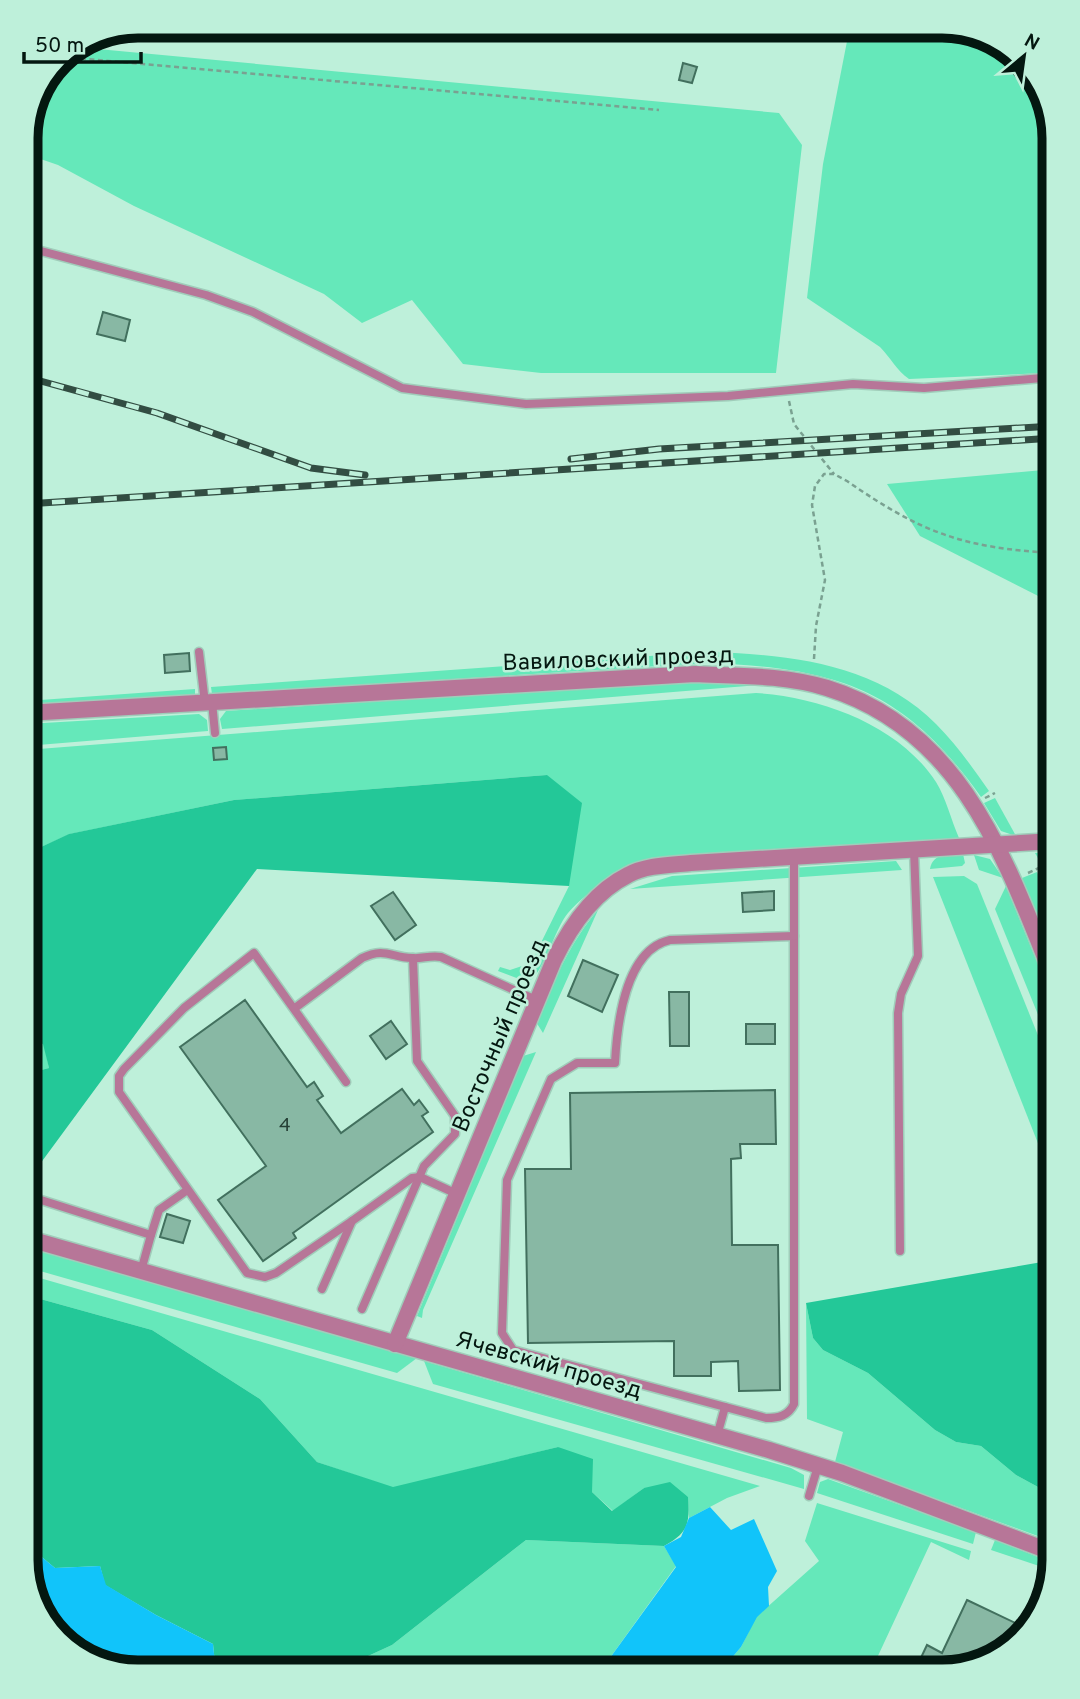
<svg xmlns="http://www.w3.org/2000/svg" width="1080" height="1699" font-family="Overpass,sans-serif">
	<rect width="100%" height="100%" fill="#bef0da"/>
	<g fill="#65e8ba">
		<path d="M850 26 949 27 1004 45 1042 89 1054 139V370L1044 373 909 379C896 370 891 358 880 347L807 298 823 164Z"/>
		<path d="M87 48 779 113 802 145 776 373H541L463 364 412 300 362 323 324 294 134 206 58 165 26 154V132L60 59Z"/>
		<path d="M1054 469V604L920 536 887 484Z"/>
		<path d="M706 652C787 654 876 663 936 724 956 744 973 768 989 791L981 797C904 689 837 668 708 663L212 694 211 687Z"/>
		<path d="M694 681 759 685 222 729 220 719 226 711Z"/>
		<path d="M195 689V696L26 707V701Z"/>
		<path d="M756 693C821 697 899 725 936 782 946 798 951 820 959 838L650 858C619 872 591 887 568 913 555 928 542 978 527 982L498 971 500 967 510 970 531 963 569 886 547 775 234 800 70 834 26 854V750Z"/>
		<path d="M199 714 207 720 208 731 26 746V724Z"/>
		<path d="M995 798 1016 836 1001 831 984 803Z"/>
		<path d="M1054 851V886L1035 853Z"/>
		<path d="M963 854 965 863 962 866 930 869C933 852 949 855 963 854Z"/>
		<path d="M974 855 990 859 1003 878 979 870Z"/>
		<path d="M896 861 902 870 630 889 672 876Z"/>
		<path d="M1037 872 1054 906V956L1022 878Z"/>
		<path d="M964 876 977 884 1054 1075V1184L933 877Z"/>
		<path d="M1006 886 1054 1003V1054L995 909Z"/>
		<path d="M598 910 543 1033 536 1022C554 982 569 943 598 910Z"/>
		<path d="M26 1041 44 1044 49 1068 26 1074Z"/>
		<path d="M536 1052 423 1310 422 1318 417 1316 523 1056Z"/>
		<path d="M26 1247 417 1358 397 1373 26 1267Z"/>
		<path d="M26 1274 760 1486 727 1498 689 1518 688 1497 644 1488 613 1511 592 1492 558 1447 393 1488 317 1462 260 1399 152 1330 26 1295Z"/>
		<path d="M806 1303 813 1338 823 1350 868 1373 935 1430 956 1442 981 1446 1016 1475 1038 1487 1054 1486V1542L835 1462 843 1432 807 1419Z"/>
		<path d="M424 1361 791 1468 804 1475V1489L433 1384Z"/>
		<path d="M828 1479 976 1532 973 1544 817 1493 820 1482Z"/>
		<path d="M817 1503 971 1551 969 1560 931 1542 870 1673H719L741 1647 756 1617 819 1561 805 1541Z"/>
		<path d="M526 1540 664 1546 676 1566 599 1673H331L392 1645Z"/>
		<path d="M995 1540 1053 1563 1051 1570 991 1550Z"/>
	</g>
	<g fill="#23c898">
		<path d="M547 775 582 803 569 886 257 869 26 1183V1149L38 1133 26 1122V1074L49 1068 43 1044 26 1041V854L69 834 234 800Z"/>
		<path d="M1042 1262 1054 1274V1486L1050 1489 1038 1487 1016 1475 981 1446 956 1442 935 1430 868 1373 823 1350 813 1338 806 1303Z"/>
		<path d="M26 1295 152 1330 260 1399 317 1462 393 1487 558 1447 593 1459 592 1492 612 1511 644 1488 670 1482 688 1497C690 1524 688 1533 664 1546L526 1540 392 1645 331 1673H216L213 1644 156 1615 105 1585 100 1566 55 1568 26 1544Z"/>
	</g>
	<g fill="#11c4fa">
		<path d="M710 1507 731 1530 754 1519 777 1571 768 1587 769 1606 757 1617 741 1647 719 1673H599L676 1567 664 1546 681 1537 689 1518Z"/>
		<path d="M26 1544 55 1568 100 1566 106 1585 156 1615 213 1644 216 1673H132L77 1654 38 1610 26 1560Z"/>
	</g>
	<g fill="#88b8a4" stroke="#42705e" stroke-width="2">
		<path d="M683 63 697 67 692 83 679 80Z"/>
		<path d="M103 312 130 320 125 341 97 334Z"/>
		<path d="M189 653 190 671 165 673 164 655Z"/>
		<path d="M226 747 227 759 214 760 213 748Z"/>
		<path d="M774 891V910L743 912 742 893Z"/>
		<path d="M393 892 416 925 395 940 371 906Z"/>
		<path d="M583 960 618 975 602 1012 568 996Z"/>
		<path d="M669 992H689V1046H670Z"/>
		<path d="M245 1000 307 1087 314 1082 323 1096 317 1100 341 1133 402 1089 414 1105 419 1100 428 1112 422 1116 433 1132 293 1233 296 1238 263 1261 218 1200 266 1166 180 1047Z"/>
		<path d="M391 1021 407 1044 386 1059 370 1036Z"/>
		<rect x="746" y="1024" width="29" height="20"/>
		<path d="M775 1090 776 1144H740L741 1158 731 1159 732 1245H778L780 1390 739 1391 738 1361 711 1362V1376H674V1341L528 1343 525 1169H571L570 1093Z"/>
		<path d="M167 1214 190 1221 183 1243 160 1237Z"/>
		<path d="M967 1600 1028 1629 991 1661 941 1673 918 1664 927 1645 942 1653Z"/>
	</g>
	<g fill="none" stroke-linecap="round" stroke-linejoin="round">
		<defs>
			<g id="lane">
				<path d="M503 26 538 36 546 26"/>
				<path d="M26 247 206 295 253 312 402 388 432 392 526 404 728 396 853 384 924 388 1054 377"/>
				<path d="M199 652 205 703"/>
				<path d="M212 702 215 733"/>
				<path d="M794 936V1404C788 1416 779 1418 766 1418L513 1350 502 1333 507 1180 551 1079 577 1063H615C617 1025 625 950 670 940Z"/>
				<path d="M794 936V857"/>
				<path d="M295 1008 362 958C385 947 390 957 412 958 422 959 430 955 441 957L536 1000"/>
				<path d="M346 1082 254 953 184 1008 124 1069 119 1076V1092L247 1273 265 1277 276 1273 352 1221"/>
				<path d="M41 1200 151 1235 141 1271"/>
				<path d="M151 1235 159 1210 186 1191"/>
				<path d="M900 1251 898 1013 901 994 918 956 914 850"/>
				<path d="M322 1289 352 1221 412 1178 420 1177 457 1194"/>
				<path d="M362 1309 424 1166 455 1134V1116L417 1061 413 958"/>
				<path d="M717 1436 725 1407"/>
				<path d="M809 1496 818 1466"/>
			</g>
			<g id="street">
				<path d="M26 713 695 674C738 676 785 675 827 688 963 730 1006 861 1054 980"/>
				<path d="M26 1238 769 1450 842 1473 1054 1553"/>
				<path d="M395 1344 554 960C570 927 594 892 628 875 646 865 671 865 691 863L1054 841"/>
			</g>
		</defs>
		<use href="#lane" stroke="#a0cdba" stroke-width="11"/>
		<use href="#street" stroke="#a0cdba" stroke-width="19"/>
		<g stroke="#7aa191" stroke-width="2.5" stroke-dasharray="5 3.5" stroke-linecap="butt">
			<path d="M64 57 659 110"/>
			<path d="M789 401 794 424 834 474"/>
			<path d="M814 659 816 626 825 580 812 505 815 486 824 474H834L847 481C922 533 963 548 1054 553"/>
			<path d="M985 798 995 793"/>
			<path d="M1028 873 1039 868"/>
		</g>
		<use href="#lane" stroke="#b77698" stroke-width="8"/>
		<use href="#street" stroke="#b77698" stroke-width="16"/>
		<defs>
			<g id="rail">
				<path d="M26 377 157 413 311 468 365 475"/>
				<path d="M571 459 659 449 1054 426"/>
				<path d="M26 504 1054 438"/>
			</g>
		</defs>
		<use href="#rail" stroke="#324d42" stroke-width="7"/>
		<use href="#rail" stroke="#bef0da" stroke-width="4.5" stroke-dasharray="13" stroke-linecap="butt"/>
	</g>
	<g text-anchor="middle" stroke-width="5" stroke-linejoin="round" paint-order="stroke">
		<g font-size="19" fill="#253f35">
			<text x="285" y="1131">4</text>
		</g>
		<g font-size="23" fill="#041710" stroke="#bef0da">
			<text transform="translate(618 658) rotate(-2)" y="8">Вавиловский проезд</text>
			<text transform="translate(499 1035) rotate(-67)" y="8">Восточный проезд</text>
			<text transform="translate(549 1364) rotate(16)" y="8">Ячевский проезд</text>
		</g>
	</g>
	<path d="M0 0H1080V1699H0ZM138 38H942A100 100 0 0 1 1042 138V1560A100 100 0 0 1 942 1660H138A100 100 0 0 1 38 1560V138A100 100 0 0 1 138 38Z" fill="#bef0da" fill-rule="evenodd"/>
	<path fill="none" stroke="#041710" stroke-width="9" d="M138 38H942A100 100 0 0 1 1042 138V1560A100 100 0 0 1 942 1660H138A100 100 0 0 1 38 1560V138A100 100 0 0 1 138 38Z"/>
	<g transform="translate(1024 56) rotate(29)" stroke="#bef0da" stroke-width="5" paint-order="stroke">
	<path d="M0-5L12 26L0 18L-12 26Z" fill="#041710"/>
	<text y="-10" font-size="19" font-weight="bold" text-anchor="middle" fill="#041710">N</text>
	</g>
	<path d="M24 52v10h117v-10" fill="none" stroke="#041710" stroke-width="3.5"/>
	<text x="35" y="52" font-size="21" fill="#041710" stroke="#bef0da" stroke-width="5" paint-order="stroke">50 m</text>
</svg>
